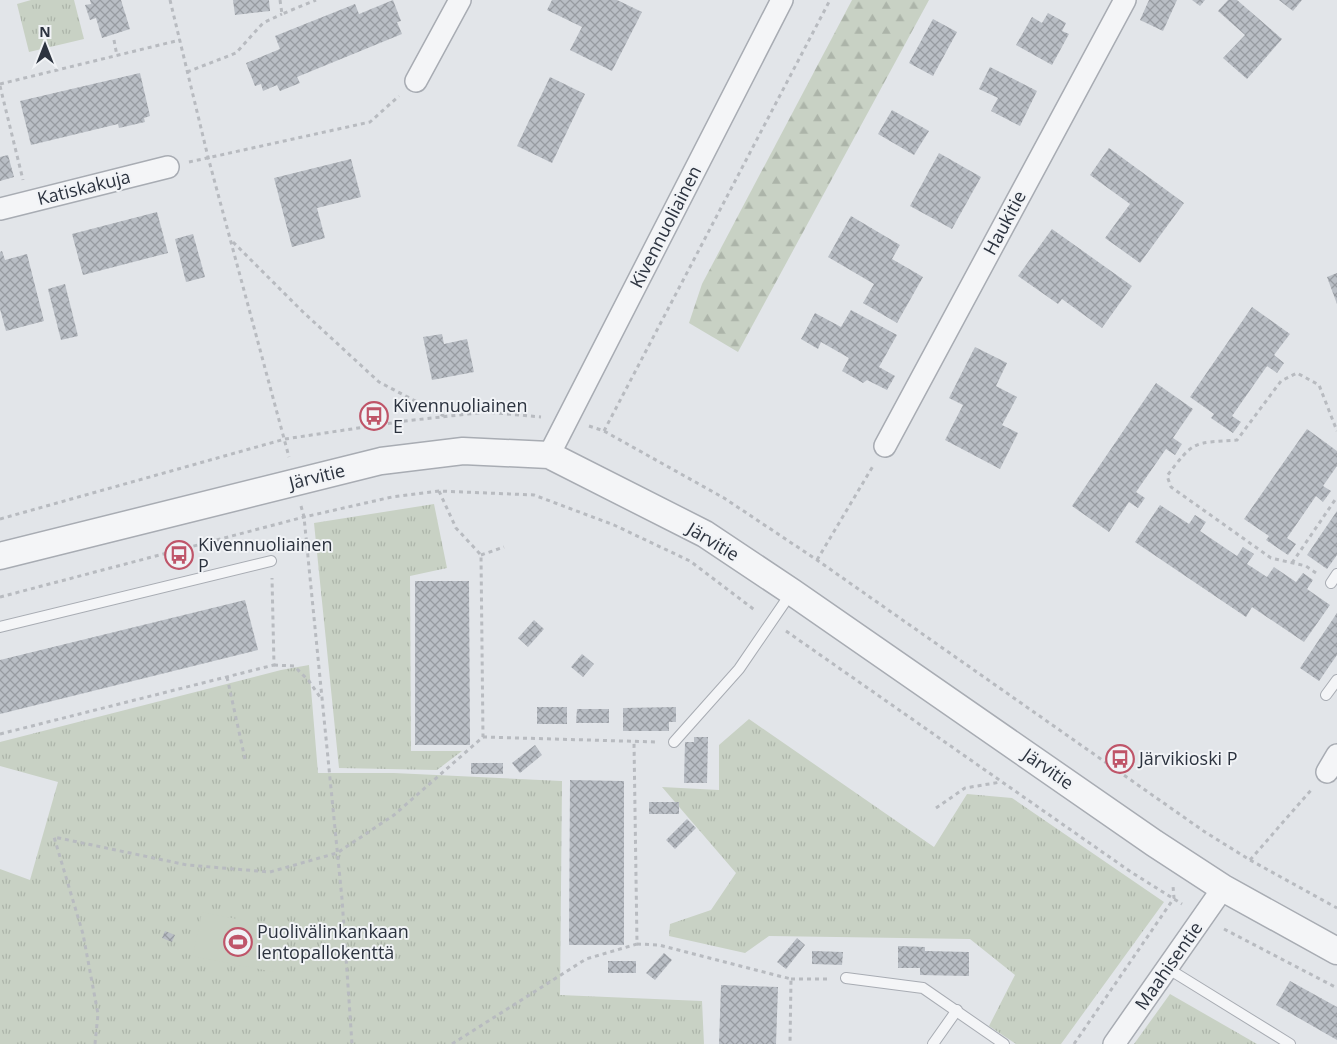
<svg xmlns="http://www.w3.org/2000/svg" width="1337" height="1044" font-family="'Open Sans',sans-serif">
	<defs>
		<pattern id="forest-firs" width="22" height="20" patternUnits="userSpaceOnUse" patternTransform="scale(1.25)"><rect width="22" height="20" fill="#c8d1c4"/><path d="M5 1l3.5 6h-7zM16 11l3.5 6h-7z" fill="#acb4a9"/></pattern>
		<pattern id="park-tufts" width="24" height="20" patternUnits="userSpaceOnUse" patternTransform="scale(1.25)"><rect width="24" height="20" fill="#c8d1c4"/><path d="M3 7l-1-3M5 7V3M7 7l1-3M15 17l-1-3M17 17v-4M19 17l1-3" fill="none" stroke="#acb4a9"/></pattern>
		<pattern id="building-cross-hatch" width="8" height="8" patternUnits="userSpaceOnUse" patternTransform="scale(1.25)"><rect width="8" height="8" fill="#b9bec5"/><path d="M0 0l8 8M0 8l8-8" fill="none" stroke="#979ba1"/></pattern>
	</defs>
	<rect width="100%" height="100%" fill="#e2e5e9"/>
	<path fill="url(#forest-firs)" d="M852 0H929L738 352 689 323 702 284Z"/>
	<g fill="url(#park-tufts)">
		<path d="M31 0H74L84 39 29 52 17 4Z"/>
		<path d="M434 504 447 568 410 576 411 751H462L437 770 339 768 314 523Z"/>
		<path d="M309 665 318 773H394L562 781 560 995 702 1001 704 1044H0V869L30 880 58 782 0 766V742L281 670Z"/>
		<path d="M749 719 934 847 967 794 1012 798 1164 902 1061 1044H1016L989 1026 1015 975 970 939 769 936 745 953 669 936 670 924 711 910 736 873 662 787 719 790V745Z"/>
		<path d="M1170 994 1257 1044H1134Z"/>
	</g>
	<path fill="#c8d1c4" d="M202 912 283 928 274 972 193 956Z"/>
	<g fill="url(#building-cross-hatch)">
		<path d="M90 0H121L130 29 102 38 96 18 90 20 85 5 91 4Z"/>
		<path d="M233 0H269L270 11 235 15Z"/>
		<path d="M393 0 401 21 397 22 402 34 297 77 300 83 280 91 277 85 263 91 261 84 255 86 246 63 280 49 275 36 355 4 359 14Z"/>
		<path d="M552 0H617L642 12 612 71 570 50 582 27 547 10Z"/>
		<path d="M1149 0H1177L1163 31 1140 20Z"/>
		<path d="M1192 0H1205L1200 6Z"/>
		<path d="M1228 0H1237L1282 39 1247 79 1223 58 1245 35 1218 11Z"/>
		<path d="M1279 0H1302L1293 11Z"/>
		<path d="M1048 13 1066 23 1062 31 1069 34 1052 65 1016 45 1032 17 1042 23Z"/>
		<path d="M933 19 957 32 933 76 909 63Z"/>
		<path d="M990 67 1037 91 1020 126 991 111 998 98 979 89Z"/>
		<path d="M140 73 150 116 144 118 145 122 119 128 118 124 31 145 20 101Z"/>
		<path d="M550 77 585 94 552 163 517 146Z"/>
		<path d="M892 110 929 131 914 155 878 134Z"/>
		<path d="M1109 148 1184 203 1140 263 1105 238 1130 204 1090 175Z"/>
		<path d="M939 153 981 177 952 229 910 206Z"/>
		<path d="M8 155 14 177 0 181V157Z"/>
		<path d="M351 159 361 197 317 208 325 238 292 247 274 178Z"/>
		<path d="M157 212 168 253 83 275 72 234Z"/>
		<path d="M851 216 900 245 892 259 923 277 897 323 863 303 874 284 828 257Z"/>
		<path d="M1052 229 1132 286 1102 328 1062 299 1058 304 1018 276Z"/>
		<path d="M193 234 205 277 186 282 175 239Z"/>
		<path d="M2 251 5 260 27 254 44 321 6 331 0 309V252Z"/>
		<path d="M1337 273V304L1327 277Z"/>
		<path d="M65 284 78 336 61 340 48 289Z"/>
		<path d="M1252 307 1290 334 1274 355 1284 363 1277 373 1267 366 1232 416 1241 422 1233 433 1211 418 1214 414 1190 397Z"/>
		<path d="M851 310 897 335 879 367 895 376 887 390 867 380 863 383 842 371 849 358 821 342 818 349 801 339 815 313 841 327Z"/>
		<path d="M442 334 444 344 467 339 474 372 432 380 423 337Z"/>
		<path d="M975 347 1007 363 996 386 1017 397 1002 425 1018 433 1000 469 945 440 963 405 949 398Z"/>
		<path d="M1156 383 1193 409 1173 438 1182 444 1175 455 1166 449 1136 492 1145 498 1138 508 1129 502 1109 532 1072 506Z"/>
		<path d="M1307 429 1337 451V466L1323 486 1331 491 1323 502 1316 496 1287 538 1296 544 1288 555 1266 540 1269 536 1244 519Z"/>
		<path d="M1160 505 1189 524 1195 515 1206 522 1200 531 1237 556 1243 547 1254 554 1247 564 1267 577 1274 567 1296 582 1303 573 1313 580 1307 589 1330 605 1304 642 1252 607 1246 617 1135 542Z"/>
		<path d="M1337 511V555L1327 569 1307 555Z"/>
		<path d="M415 581H469L470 745H415Z"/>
		<path d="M245 600 258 650 0 714V660Z"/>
		<path d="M1337 613V655L1319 681 1300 668Z"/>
		<path d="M534 620 544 629 528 647 518 638Z"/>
		<path d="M582 654 594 664 583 677 571 667Z"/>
		<rect x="537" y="707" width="30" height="17"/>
		<path d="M676 707V722H669V731H623V708Z"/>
		<path d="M577 709H609V723H576Z"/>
		<path d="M694 737H708L707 783H684L685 742H694Z"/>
		<path d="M535 745 542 755 520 773 512 763Z"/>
		<rect x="471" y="763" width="32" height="11"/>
		<path d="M570 780 624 781V945H569Z"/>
		<rect x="649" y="802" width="30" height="12"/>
		<path d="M687 819 696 828 675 849 666 840Z"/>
		<path d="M165 931 175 935 172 942 162 938Z"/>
		<path d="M797 938 805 945 786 969 777 962Z"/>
		<path d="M898 946 925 947V951L969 952V976L920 975V968H898Z"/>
		<path d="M812 951 843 952 842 965 812 964Z"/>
		<path d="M664 953 672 960 655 980 646 973Z"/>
		<rect x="608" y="961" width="28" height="12"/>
		<path d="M1290 981 1337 1007V1040L1276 1005Z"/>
		<path d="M721 985 778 987 776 1044H719Z"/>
	</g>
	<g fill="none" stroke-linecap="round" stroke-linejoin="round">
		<defs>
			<g id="service">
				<path d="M1331 583 1337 574"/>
				<path d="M0 627 271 561"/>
				<path d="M1326 695 1337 680"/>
				<path d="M674 742 739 669 791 593"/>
				<path d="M1167 968 1290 1044"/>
				<path d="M846 978 923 988 1004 1044"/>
				<path d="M933 1044 957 1010"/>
			</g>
			<g id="minor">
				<path d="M416 81 460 0"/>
				<path d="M0 209 168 167"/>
				<path d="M885 446 1125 0"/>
				<path d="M549 455 782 0"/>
				<path d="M1327 772 1337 755"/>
				<path d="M1114 1044 1223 888"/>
			</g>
			<path id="tertiary" d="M0 556 381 461 463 451 549 455 705 534 792 592 1154 843 1223 888 1337 951"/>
		</defs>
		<use href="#service" stroke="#a8acb3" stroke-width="12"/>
		<use href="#minor" stroke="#a8acb3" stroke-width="24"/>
		<use href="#tertiary" stroke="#a8acb3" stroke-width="29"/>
		<g stroke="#b8bbc0" stroke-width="3" stroke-dasharray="4 4" stroke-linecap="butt">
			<path d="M170 0 208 157 289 457"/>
			<path d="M280 0 282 14 316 0"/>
			<path d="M114 40 117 56"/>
			<path d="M187 72 236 53 263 23 282 14"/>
			<path d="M0 84 180 40"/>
			<path d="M0 86 23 180"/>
			<path d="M189 162 370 122 399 96"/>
			<path d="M233 242 302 311 379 382 444 416"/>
			<path d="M589 426 604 431 724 498 817 560 1205 832 1250 860 1337 908"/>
			<path d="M604 431 830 0"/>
			<path d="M301 506 304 517 342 899 352 1044"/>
			<path d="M0 519 285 439 405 421 486 412 541 417"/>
			<path d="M481 555 504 547"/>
			<path d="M817 560 873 466"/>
			<path d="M1292 563 1337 497"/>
			<path d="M1316 573 1306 566 1271 558 1171 487 1167 476C1194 440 1193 443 1237 440L1281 381 1297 373 1319 385 1337 431"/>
			<path d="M0 597 304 517 392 497 439 491 534 495 614 525 690 561 756 611"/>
			<path d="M786 631 1131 872 1182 904"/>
			<path d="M274 665 294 666 309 681 322 700"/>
			<path d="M227 677 245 759"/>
			<path d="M0 734 274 665 272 578"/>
			<path d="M483 737 658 742"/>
			<path d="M936 808 965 788 1001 782"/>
			<path d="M1250 860 1312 789"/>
			<path d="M1224 929 1337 988"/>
			<path d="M637 944 659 945 791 979 790 1044"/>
			<path d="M791 979H828"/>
			<path d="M95 1044 98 1014 83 934 54 837 187 865 270 872 337 853 394 815 483 737 481 555 456 528 439 491"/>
			<path d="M452 1044 586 959 637 944 634 742"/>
			<path d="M1074 1044 1174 898 1173 886"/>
		</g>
		<use href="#service" stroke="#f4f5f7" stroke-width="10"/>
		<use href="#minor" stroke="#f4f5f7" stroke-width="21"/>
		<use href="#tertiary" stroke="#f4f5f7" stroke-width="26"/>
	</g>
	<defs>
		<symbol id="bus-ring" viewBox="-11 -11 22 22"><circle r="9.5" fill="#f1f3f6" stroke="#bf5569" stroke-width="1.5"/><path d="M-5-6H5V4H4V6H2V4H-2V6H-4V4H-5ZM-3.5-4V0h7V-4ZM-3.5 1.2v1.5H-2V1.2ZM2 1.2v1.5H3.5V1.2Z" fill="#bf5569"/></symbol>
		<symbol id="stadium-ring" viewBox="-11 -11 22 22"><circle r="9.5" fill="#f1f3f6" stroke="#bf5569" stroke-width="1.5"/><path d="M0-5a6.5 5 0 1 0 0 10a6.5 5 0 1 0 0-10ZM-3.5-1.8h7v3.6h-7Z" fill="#bf5569"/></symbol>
	</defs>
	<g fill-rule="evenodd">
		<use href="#bus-ring" x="358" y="400" width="32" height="32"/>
		<use href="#bus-ring" x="163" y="539" width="32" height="32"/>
		<use href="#bus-ring" x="1104" y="743" width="32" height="32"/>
		<use href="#stadium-ring" x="222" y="926" width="32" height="32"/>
	</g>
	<g text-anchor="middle" stroke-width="4" stroke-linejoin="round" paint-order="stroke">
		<g font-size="18" fill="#2c333f" stroke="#f1f3f6">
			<text transform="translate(84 188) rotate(-14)" y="6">Katiskakuja</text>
			<text transform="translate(1005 223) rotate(-62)" y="6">Haukitie</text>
			<text transform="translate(666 227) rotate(-63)" y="6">Kivennuoliainen</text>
			<text transform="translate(317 477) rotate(-14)" y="6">Järvitie</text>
			<text transform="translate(713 542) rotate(31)" y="6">Järvitie</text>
			<text transform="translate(1048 769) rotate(35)" y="6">Järvitie</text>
			<text transform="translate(1169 966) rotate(-55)" y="6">Maahisentie</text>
		</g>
		<g font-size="18" fill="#2c333f" stroke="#f1f3f6" text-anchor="start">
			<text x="393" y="412">Kivennuoliainen<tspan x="393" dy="21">E</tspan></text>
			<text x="198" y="551">Kivennuoliainen<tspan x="198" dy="21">P</tspan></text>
			<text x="1139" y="765">Järvikioski P</text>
			<text x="257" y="938">Puolivälinkankaan<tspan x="257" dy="21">lentopallokenttä</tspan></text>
		</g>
	</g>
	<g transform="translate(45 45)" stroke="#f1f3f6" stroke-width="4" paint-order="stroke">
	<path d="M0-4L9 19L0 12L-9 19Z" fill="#2c333f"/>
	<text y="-8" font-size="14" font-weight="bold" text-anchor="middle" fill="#2c333f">N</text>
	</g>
</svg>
